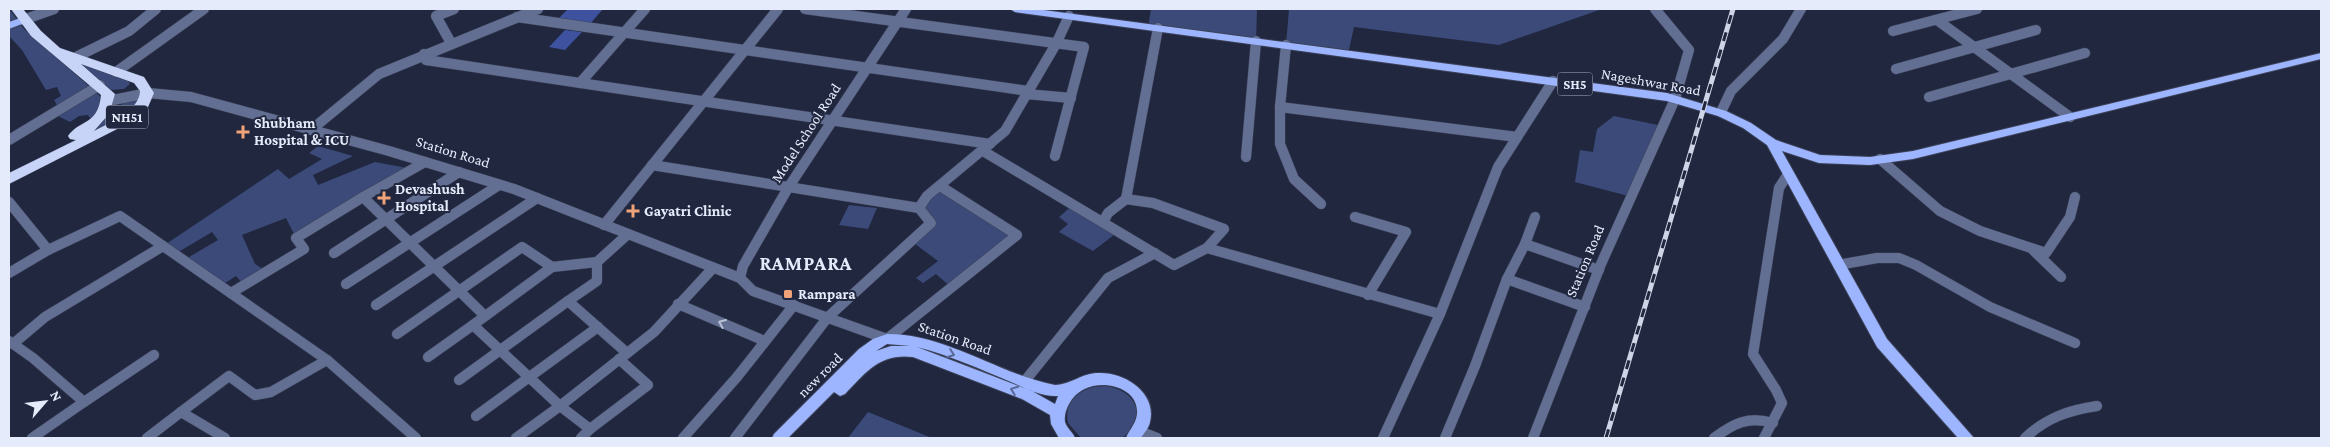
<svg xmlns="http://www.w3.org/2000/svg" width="2330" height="447" font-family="'Crimson Pro',serif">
	<rect width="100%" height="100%" fill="#20273f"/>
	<g fill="#3c4a79">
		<path d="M9 9 24 29 99 95 102 101 96 118H90L88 115 79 116 70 122 52 113 59 109 54 100 61 96 57 87 46 90 22 50 9 36Z"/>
		<path d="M1151 9H1257L1256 41 1148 27Z"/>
		<path d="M1289 9H1602L1499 45 1354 27 1348 54 1286 45Z"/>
		<path d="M71 59 128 81 130 84 124 89 110 90Z"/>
		<path d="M131 99 138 100 134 109 93 134 9 177V174C32 163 56 152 78 138 97 126 111 109 131 99Z"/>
		<path d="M1614 116 1663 126 1632 197 1575 182 1580 150 1593 152 1597 129Z"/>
		<path d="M318 146 353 156 313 175 318 185 375 162 412 169 296 238 286 218 242 235 255 264 266 271 243 284 236 276 222 285 184 260 218 240 212 232 175 254 163 246 278 169 289 179 322 159 309 153Z"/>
		<path d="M940 186 1017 235 952 288 936 274 923 283 916 278 938 261 911 241 931 223 919 208Z"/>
		<path d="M1074 204 1119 231 1093 251 1059 232 1068 224 1059 217Z"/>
		<path d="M849 205 877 208 868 229 839 225Z"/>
		<path d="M1105 386C1127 388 1146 406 1132 428 1130 432 1125 437 1120 438 1109 441 1093 438 1081 438L1068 423C1063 399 1083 386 1105 386Z"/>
		<path d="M868 412 932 438H848Z"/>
	</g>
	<g fill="#3f52a0">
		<path d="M568 9H603L588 26 556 21Z"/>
		<path d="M565 30 582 32 565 50 549 47Z"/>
	</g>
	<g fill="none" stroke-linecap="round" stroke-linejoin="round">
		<defs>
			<g id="minor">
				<path d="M805 9 1084 47 1055 156"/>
				<path d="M517 17 1028 91"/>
				<path d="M23 20 54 9"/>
				<path d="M1937 20 2070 117"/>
				<path d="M1893 31 1977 9"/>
				<path d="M451 43 436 16 454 9"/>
				<path d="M1286 45 1280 107 1517 137"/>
				<path d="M424 54 426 60 990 144"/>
				<path d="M76 57 129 31 156 9"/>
				<path d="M1896 69 2036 30"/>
				<path d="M116 72 204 9"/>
				<path d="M580 83 645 9"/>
				<path d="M1026 94 1071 98"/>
				<path d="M1929 97 2085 53"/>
				<path d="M108 101 148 93 191 97 389 151 514 189 740 278 753 291 887 339 1017 235 940 186"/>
				<path d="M1280 107V144L1294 179 1321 204"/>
				<path d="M1721 112 1731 91 1783 39 1801 9"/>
				<path d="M311 130 379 74 538 9"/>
				<path d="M9 140 100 85"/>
				<path d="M983 151 1174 265 1207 248 1224 229 1153 203 1126 199 1108 213 1103 222"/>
				<path d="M1246 157 1256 41"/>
				<path d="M1880 159 1940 211 1980 231 2046 253 2070 217 2075 197"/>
				<path d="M425 162 363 197 485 316"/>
				<path d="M652 165 919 208"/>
				<path d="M1126 199 1158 28"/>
				<path d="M9 202 48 250"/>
				<path d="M1355 217 1406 232 1368 295"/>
				<path d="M604 225 778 9"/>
				<path d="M1525 244 1535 217"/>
				<path d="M1207 248 1440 314 1383 438"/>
				<path d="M2033 250 2061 277"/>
				<path d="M334 253 459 172"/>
				<path d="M1838 265 1877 258H1899L1916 265 1990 307 2075 343"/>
				<path d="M9 273 48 250 120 216 327 360 416 438"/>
				<path d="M740 278 743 266 788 188 906 9"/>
				<path d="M346 284 499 185"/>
				<path d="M231 293 304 249 296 238 363 197"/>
				<path d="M678 304 760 339 763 344"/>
				<path d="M376 305 537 198"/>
				<path d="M1585 307 1507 279 1525 244 1599 270"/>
				<path d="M1440 314 1498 167 1553 81"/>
				<path d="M397 334 522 247 552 267"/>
				<path d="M9 341 33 358 84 402 154 355"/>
				<path d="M13 344 45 317 163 246"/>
				<path d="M627 353 568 301 597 281V262L628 234"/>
				<path d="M428 357 473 325"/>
				<path d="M459 380 568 301"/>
				<path d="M1024 382 1108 278 1155 253"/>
				<path d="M181 412 229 376 255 395 271 392 327 360"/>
				<path d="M476 416 598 327"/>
				<path d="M590 429 648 385 619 359"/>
				<path d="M1139 431 1157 438"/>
				<path d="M32 438 84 402"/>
				<path d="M147 438 181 412 225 438"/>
				<path d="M516 438 560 406 473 325 552 267 597 262"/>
				<path d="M581 438 590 429 560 406 654 332 713 268"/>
				<path d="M683 438 737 377 794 305"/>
				<path d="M735 438 828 317 931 223 919 208 927 196 1005 131 1056 44 1069 16"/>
				<path d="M1445 438 1475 366 1507 279"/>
				<path d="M1533 438 1601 264 1675 99 1689 50 1655 9"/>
				<path d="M1714 438C1734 423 1748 416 1773 423"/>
				<path d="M1764 438 1782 403 1776 390 1753 354 1779 188 1788 174"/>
				<path d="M2025 438C2046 418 2069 410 2097 406"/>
			</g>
			<g id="major">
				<path d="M1010 9H1036L1667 93 1726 111 1751 123 1776 140 1820 155 1870 157 1913 151 2321 53V59L1913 159 1870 165 1819 163 1782 151 1887 339 1974 438H1958L1877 347 1767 145 1743 128 1718 116 1667 101 1015 12Z"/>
				<path d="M23 17 27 18V22L9 29V22Z"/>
				<path d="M887 334C947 334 998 374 1055 385 1073 384 1081 373 1099 373 1125 372 1157 393 1150 422 1149 428 1144 433 1141 438H1126C1130 428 1138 422 1137 410 1136 382 1084 374 1069 404 1066 410 1064 415 1065 422 1067 429 1073 432 1075 438H1059L1051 424 1050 415 1022 399 913 357C880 353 866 372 845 394L840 396 834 392 788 438H772L774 434 859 349 873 339ZM887 344 910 346H891L876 351ZM917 347C949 355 980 369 1011 382 1025 388 1042 397 1058 396L1055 404 1032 391Z"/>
			</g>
			<path id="highway" d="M11 9H23L41 31 60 48 144 77 154 93 148 107 125 125 9 184V173L76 140 70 139 68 136C80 119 98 126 101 95L31 36ZM81 64 134 83 140 91C140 110 109 123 94 131L109 114 115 94Z"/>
		</defs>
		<use href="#minor" stroke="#3c4259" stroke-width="11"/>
		<use href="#major" stroke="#3c4259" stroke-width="2"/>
		<use href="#highway" stroke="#3c4259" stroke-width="1"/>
		<use href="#minor" stroke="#636f92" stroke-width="10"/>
		<use href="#major" fill="#9db5fe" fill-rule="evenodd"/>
		<use href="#highway" fill="#c7d4f7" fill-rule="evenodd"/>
		<defs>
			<path id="rail" d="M1606 438 1733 9"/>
		</defs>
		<use href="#rail" stroke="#cfd5e6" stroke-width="5"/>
		<use href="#rail" stroke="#20273f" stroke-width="3" stroke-dasharray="9" stroke-linecap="butt"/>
	</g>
	<defs><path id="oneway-chevron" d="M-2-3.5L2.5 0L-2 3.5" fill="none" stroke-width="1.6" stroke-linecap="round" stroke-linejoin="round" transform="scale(1.25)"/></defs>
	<use stroke="#b8c0d6" href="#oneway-chevron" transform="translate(722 323) rotate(-157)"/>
	<g stroke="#586795">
		<use href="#oneway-chevron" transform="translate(951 354) rotate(20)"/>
		<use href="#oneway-chevron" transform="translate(1014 390) rotate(-159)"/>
	</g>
	<g fill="#f0a279" stroke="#20273f" stroke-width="2">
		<path d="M240.5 124.5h5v5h5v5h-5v5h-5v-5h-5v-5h5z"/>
		<path d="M381.5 190.5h5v5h5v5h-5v5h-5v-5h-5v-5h5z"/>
		<path d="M630.5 203.5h5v5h5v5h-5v5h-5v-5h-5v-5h5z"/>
		<rect x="783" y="289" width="10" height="10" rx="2.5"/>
	</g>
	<g text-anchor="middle" stroke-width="4" stroke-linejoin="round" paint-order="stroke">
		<g fill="#20273f" stroke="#aab0c3" stroke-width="1">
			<rect x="1557.5" y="72.5" width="35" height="23" rx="4"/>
			<rect x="106" y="105.5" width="42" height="23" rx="4"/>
		</g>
		<g font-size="14" font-weight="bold" fill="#e5ebfb">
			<text x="1575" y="89">SH5</text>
			<text x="127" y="122">NH51</text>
		</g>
		<g font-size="15" fill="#e5ebfb" stroke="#20273f">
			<text transform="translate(1651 82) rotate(10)" y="5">Nageshwar Road</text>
			<text transform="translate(806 133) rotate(-57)" y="5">Model School Road</text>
			<text transform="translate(453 152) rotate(17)" y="5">Station Road</text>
			<text transform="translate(1585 261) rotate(-67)" y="5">Station Road</text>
			<text transform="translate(955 338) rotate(19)" y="5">Station Road</text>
			<text transform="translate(820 375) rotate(-45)" y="5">new road</text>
		</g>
		<g font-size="15" font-weight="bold" fill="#e5ebfb" stroke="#20273f" text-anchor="start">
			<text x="254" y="128">Shubham<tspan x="254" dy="17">Hospital &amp; ICU</tspan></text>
			<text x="395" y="194">Devashush<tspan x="395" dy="17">Hospital</tspan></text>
			<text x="644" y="216">Gayatri Clinic</text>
			<text x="798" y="299">Rampara</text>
		</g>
		<g font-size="20" font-weight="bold" letter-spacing="1" fill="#e5ebfb" stroke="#20273f">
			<text x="806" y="270">RAMPARA</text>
		</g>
	</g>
	<rect width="2330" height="447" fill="none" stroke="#e5ebfb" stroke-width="20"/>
	<g transform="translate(45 402) rotate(62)" stroke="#20273f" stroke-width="4" paint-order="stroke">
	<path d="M0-4L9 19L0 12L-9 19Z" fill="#e5ebfb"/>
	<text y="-8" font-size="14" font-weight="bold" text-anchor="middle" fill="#e5ebfb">N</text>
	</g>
</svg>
